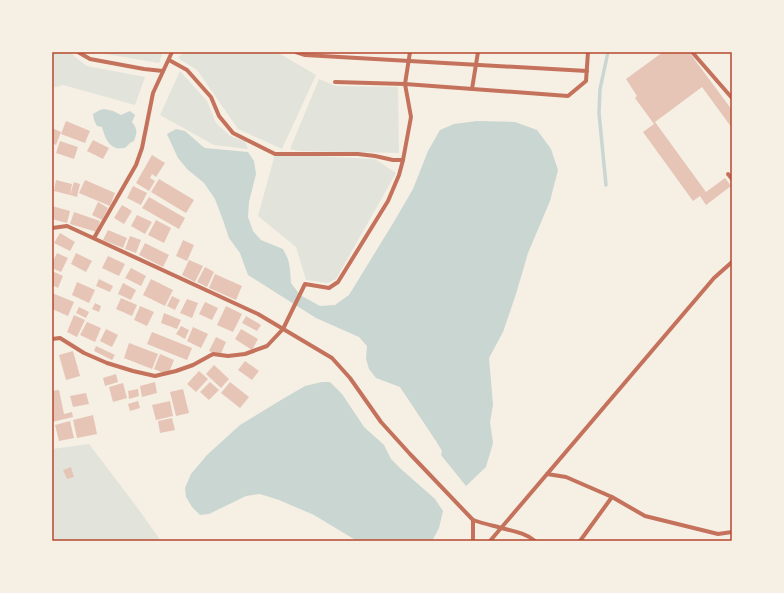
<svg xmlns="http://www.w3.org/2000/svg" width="784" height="593" font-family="'Nunito Sans',sans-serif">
	<rect width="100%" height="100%" fill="#f6efe4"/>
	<g fill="#e2e4dc">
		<path d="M52 52H71L75 57 87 66 145 77 135 105 63 85 52 88Z"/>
		<path d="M94 52H163L159 63Z"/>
		<path d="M183 52H277L316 75 282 149 238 129 197 70 178 58Z"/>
		<path d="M180 71 207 101 216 123 230 136 245 141 248 149 214 145 160 115Z"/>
		<path d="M319 79 336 86 398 87 399 153 299 151 290 149Z"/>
		<path d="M275 154 375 159 396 173 336 279 328 283 306 280 296 247 258 216Z"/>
		<path d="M89 444 139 510 161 541H52V449Z"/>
	</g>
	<g fill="#c9d6d2">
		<path d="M104 109 113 111 121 115 130 111 135 115 132 122C138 130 137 132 134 141L130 143 125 148C123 148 118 149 116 148 107 145 104 134 102 127L97 126 94 120 93 114 100 110Z"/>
		<path d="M477 121 515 122 537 130 551 149 558 170 550 201 528 253 516 294 503 332 489 358 493 405 490 422 493 443 486 467 466 486 441 455 442 451 436 441 400 387 376 378 369 369 366 359 367 346 359 337 316 318 248 275 240 253 229 238 224 223 215 199 204 183 187 169 178 158 167 134 176 129 185 131 201 145 205 148 248 152 254 161 256 174 249 202 248 217 253 231 261 240 283 249 288 259 290 269 291 283 300 295 320 306 335 305 349 295 395 220 413 189 428 151 440 130 454 124Z"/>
		<path d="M322 382H330L342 394 364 427 384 445 391 459 401 469 435 499 443 511 439 528 432 541H357L314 515 279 500 260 494 246 496 209 514 200 515 192 507 186 497 185 488 191 474 207 455 240 425 281 400 305 386Z"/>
	</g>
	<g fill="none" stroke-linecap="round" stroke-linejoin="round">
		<path stroke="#c9d6d2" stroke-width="3.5" d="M606 185 599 113 600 89 608 52"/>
	</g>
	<g fill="#e6c5b7">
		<path d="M663 52H689L732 110V128L702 87 655 122 706 192 725 178 731 186 706 205 700 196 693 201 643 132 654 124 635 98 637 96 626 79Z"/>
		<path d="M66 121 90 131 85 143 61 134Z"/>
		<path d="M52 128 61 132 56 145 52 143Z"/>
		<path d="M93 140 109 148 103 159 87 151Z"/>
		<path d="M60 141 78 147 74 159 56 153Z"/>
		<path d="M152 155 165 163 156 177 152 174 150 178 155 181 149 191 136 183Z"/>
		<path d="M159 179 194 200 186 213 151 192Z"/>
		<path d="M56 180 72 184 70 195 54 191Z"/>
		<path d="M85 180 115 193 110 206 79 193Z"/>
		<path d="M74 182 80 184 77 197 70 195Z"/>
		<path d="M133 186 147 193 141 205 127 198Z"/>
		<path d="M149 197 185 218 179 229 142 208Z"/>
		<path d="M98 202 108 208 102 220 92 215Z"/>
		<path d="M122 205 132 211 124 224 114 218Z"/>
		<path d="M52 206 70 211 67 223 52 219Z"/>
		<path d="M74 212 100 221 97 232 70 224Z"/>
		<path d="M137 215 152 222 145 234 131 226Z"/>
		<path d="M156 220 171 228 164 243 148 235Z"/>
		<path d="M108 230 127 238 123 248 103 240Z"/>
		<path d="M60 233 75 242 70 251 54 243Z"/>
		<path d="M130 236 141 240 136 253 125 249Z"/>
		<path d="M183 240 194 245 187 261 176 256Z"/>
		<path d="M145 243 169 255 163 267 139 255Z"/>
		<path d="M57 253 68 258 61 272 52 268V263Z"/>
		<path d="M76 253 92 261 86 272 71 264Z"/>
		<path d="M108 256 125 264 119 276 102 268Z"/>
		<path d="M189 260 203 266 195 282 182 275Z"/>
		<path d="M205 267 214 272 207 287 197 282Z"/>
		<path d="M131 268 146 276 141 286 125 278Z"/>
		<path d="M52 271 63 276 58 288 52 285Z"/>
		<path d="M215 274 242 286 236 300 209 288Z"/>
		<path d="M99 279 113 286 110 292 96 286Z"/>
		<path d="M151 279 173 290 165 306 143 295Z"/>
		<path d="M77 282 95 290 89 303 72 295Z"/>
		<path d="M123 283 136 290 131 300 118 294Z"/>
		<path d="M52 293 74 302 68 316 52 309Z"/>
		<path d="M172 296 180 300 175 310 167 306Z"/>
		<path d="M121 298 137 305 132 316 116 309Z"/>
		<path d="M187 299 198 303 192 318 180 313Z"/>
		<path d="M205 302 218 308 212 320 199 314Z"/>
		<path d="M95 303 101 306 99 312 92 309Z"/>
		<path d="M140 306 154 312 147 326 134 320Z"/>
		<path d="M226 306 242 314 233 332 217 325Z"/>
		<path d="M79 307 89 312 86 318 76 313Z"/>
		<path d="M164 313 181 320 177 329 161 323Z"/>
		<path d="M74 315 85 320 77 337 67 332Z"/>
		<path d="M246 316 261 325 257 331 242 323Z"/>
		<path d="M87 322 101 328 95 342 80 335Z"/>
		<path d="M181 326 189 330 185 339 176 334Z"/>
		<path d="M193 327 208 334 201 348 187 341Z"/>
		<path d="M106 329 118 335 112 347 100 341Z"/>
		<path d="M241 329 258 339 252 350 235 339Z"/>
		<path d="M152 332 192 348 187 360 147 344Z"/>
		<path d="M216 337 226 342 220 356 209 351Z"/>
		<path d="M129 343 158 354 152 369 124 358Z"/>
		<path d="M96 346 115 355 112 360 94 351Z"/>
		<path d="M73 351 80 376 66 380 59 355Z"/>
		<path d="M160 354 174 360 168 375 154 369Z"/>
		<path d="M245 361 259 371 252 380 238 370Z"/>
		<path d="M214 365 229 379 221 388 206 374Z"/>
		<path d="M199 371 208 379 196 392 187 384Z"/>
		<path d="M116 374 118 382 105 386 103 378Z"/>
		<path d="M155 382 157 393 142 397 140 386Z"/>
		<path d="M210 382 219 390 209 400 200 392Z"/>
		<path d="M230 382 249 397 240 408 221 393Z"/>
		<path d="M123 383 127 398 113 402 109 387Z"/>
		<path d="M138 389 139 396 129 399 128 391Z"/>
		<path d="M183 389 189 413 176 416 170 392Z"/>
		<path d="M59 390 64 414 72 412 73 417 52 422V391Z"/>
		<path d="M86 393 89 404 73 407 70 396Z"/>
		<path d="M138 401 140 408 130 411 128 404Z"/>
		<path d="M170 401 173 416 156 420 152 405Z"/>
		<path d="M93 415 97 434 77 438 73 420Z"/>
		<path d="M172 418 175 430 160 433 158 421Z"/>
		<path d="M70 421 74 438 59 441 55 425Z"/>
		<path d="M71 467 74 477 67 479 63 470Z"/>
	</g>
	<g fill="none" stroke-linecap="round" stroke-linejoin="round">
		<g stroke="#c5725c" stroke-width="4">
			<path d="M78 52 90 59 144 69 163 71"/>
			<path d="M296 52 305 55 587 71"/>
			<path d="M692 52 732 98"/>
			<path d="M169 60 187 70 211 97 219 116 233 133 275 154H358L375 156 393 160H403L411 117 405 84 410 52"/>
			<path d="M335 82 405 84 568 96 586 81 588 52"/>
			<path d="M472 89 478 52"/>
			<path d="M728 174 732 179"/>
			<path d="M52 228 67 226 258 314 332 358 350 378 381 422 410 454 473 520"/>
			<path d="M94 238 136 165 142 148 153 93 172 52"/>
			<path d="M52 339 60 338 84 353 107 363 133 371 155 376 176 371 193 365 213 354 228 356 245 354 267 346 283 329 305 284 329 288 338 282 388 201 399 175 403 160"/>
			<path d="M547 474 566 477 612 497 580 541"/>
			<path d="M612 497 645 516 718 534 732 532"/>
			<path d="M473 541V520C481 523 490 525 498 527 511 531 524 532 535 541"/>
			<path d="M490 541 714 278 732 262"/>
		</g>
	</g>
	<rect width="784" height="593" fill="none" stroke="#f6efe4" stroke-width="106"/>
	<rect x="53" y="53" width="678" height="487" fill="none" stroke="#b5482f" stroke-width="1.5"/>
</svg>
